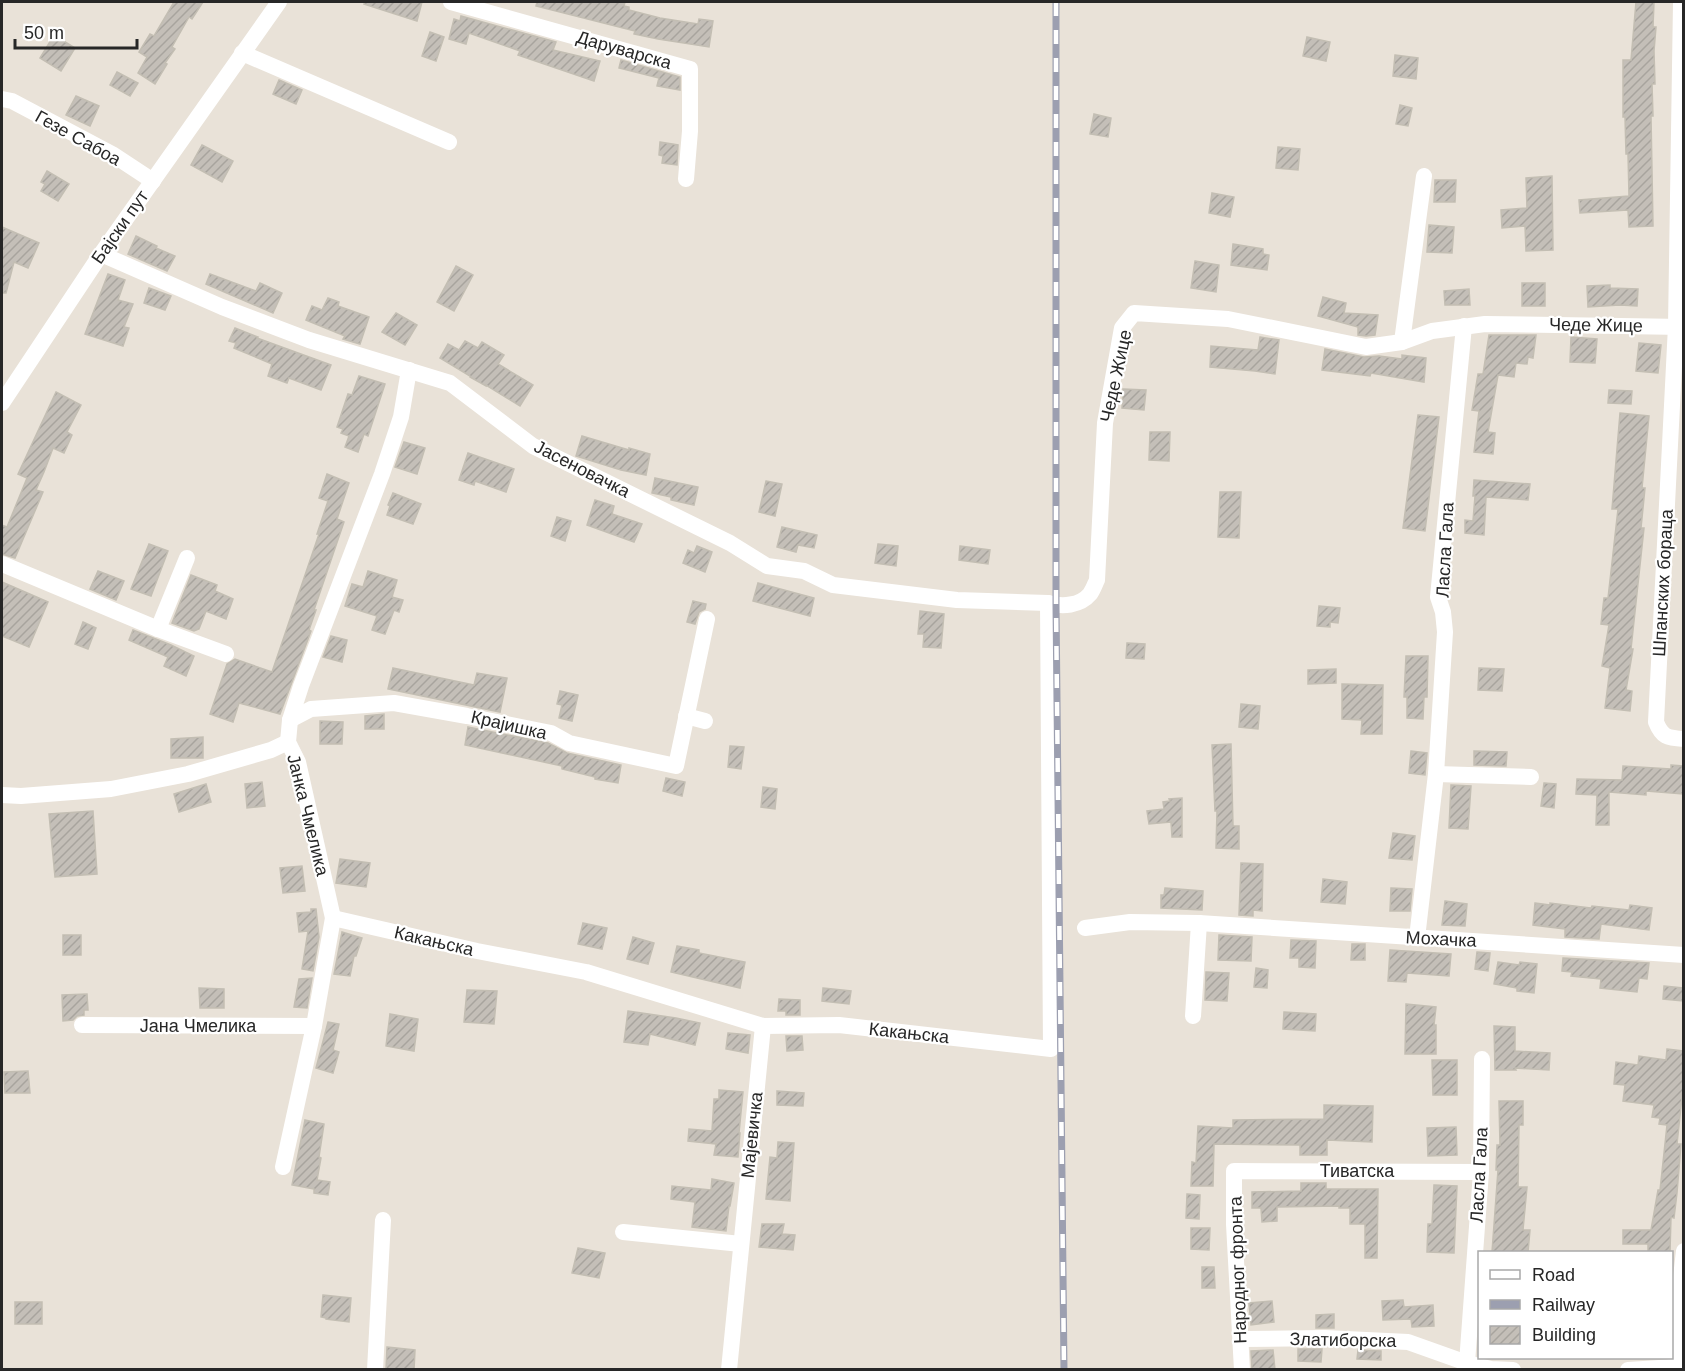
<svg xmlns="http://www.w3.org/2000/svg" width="1685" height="1371" font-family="Helvetica,sans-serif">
	<defs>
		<pattern id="building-hatch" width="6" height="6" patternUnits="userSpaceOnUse" patternTransform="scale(1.5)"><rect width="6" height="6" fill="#c4bfb8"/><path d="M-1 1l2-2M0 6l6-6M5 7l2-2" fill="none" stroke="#a8a49e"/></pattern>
	</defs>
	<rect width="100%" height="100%" fill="#e9e2d8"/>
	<g fill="url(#building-hatch)" stroke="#c3beb3" stroke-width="1.5">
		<path d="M174 2H203L192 19 189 17 172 47 175 49 165 63 167 64 155 84 138 73 147 57 139 52 150 34 154 36Z"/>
		<path d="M365 2H422L417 21 364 4Z"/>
		<path d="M537 2H625L624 6 629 7V10L660 18 698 24 699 19 713 21 709 47 658 39 634 34 635 31 536 6Z"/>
		<path d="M1636 2H1654L1653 27H1656L1654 51 1655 84H1652L1653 116H1651L1653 226 1629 227 1628 210 1580 213 1579 200 1629 196 1628 154H1626L1625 117H1623V60H1631Z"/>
		<path d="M461 16 556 42 553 50 600 61 594 81 518 55 520 51 469 33 466 44 449 39 454 19 460 21Z"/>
		<path d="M430 32 444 37 436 61 422 56Z"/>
		<path d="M54 35 75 48 61 71 40 58Z"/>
		<path d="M1307 37 1330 42 1326 61 1303 56Z"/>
		<path d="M1395 55 1418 58 1416 79 1393 76Z"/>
		<path d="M621 60 680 77V90L657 86 659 78 619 68Z"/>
		<path d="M117 72 138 83 130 96 110 85Z"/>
		<path d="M279 80 302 90 296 104 273 94Z"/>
		<path d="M76 96 99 106 90 126 66 115Z"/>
		<path d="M1400 105 1412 108 1408 126 1396 124Z"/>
		<path d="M1094 114 1111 118 1108 137 1090 134Z"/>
		<path d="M660 142 678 145 677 165 662 163 663 156 659 155Z"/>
		<path d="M202 145 233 161 222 182 191 165Z"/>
		<path d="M1278 147 1300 149 1298 170 1276 168Z"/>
		<path d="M47 171 69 184 58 201 41 191 45 184 41 182Z"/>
		<path d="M1552 176 1553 250 1526 251 1525 226 1502 228 1501 210 1527 208 1526 178Z"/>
		<path d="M1435 180H1456L1455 202H1434Z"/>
		<path d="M1212 193 1234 197 1230 217 1209 213Z"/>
		<path d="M1429 225 1454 227 1452 253 1427 252Z"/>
		<path d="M2 227 39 243 28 268 14 262 6 293H2Z"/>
		<path d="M136 236 157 246 156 248 175 256 167 271 128 254Z"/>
		<path d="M1233 244 1263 249V254L1269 255 1267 270 1231 265Z"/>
		<path d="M1195 261 1219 265 1216 292 1191 288Z"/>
		<path d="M456 266 473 275 454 311 437 302Z"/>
		<path d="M108 274 125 280 118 300 133 304 124 327 129 328 123 346 85 334Z"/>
		<path d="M210 274 256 291 260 283 282 293 273 313 206 284Z"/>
		<rect x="1522" y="283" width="23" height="23"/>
		<path d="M1610 285V288L1638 289 1637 306 1620 305 1588 307 1587 286Z"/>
		<path d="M149 288 171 296 165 310 144 303Z"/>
		<path d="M1469 289 1470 305H1445L1444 291Z"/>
		<path d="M1323 297 1346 303 1344 313 1378 315 1375 335 1366 336 1358 335V327L1318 316Z"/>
		<path d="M328 298 339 302 338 306 369 317 360 344 343 339 345 336 306 320 312 306 322 310Z"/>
		<path d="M396 313 417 325 405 345 382 332Z"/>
		<path d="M235 328 258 337 257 338 331 365 321 390 289 378 287 383 268 376 272 364 234 348 236 343 229 341Z"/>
		<path d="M1489 335H1536L1533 358 1528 357 1527 364 1516 363 1514 377 1498 375 1488 432 1495 433 1493 454 1474 452 1479 411 1472 410 1478 374H1483Z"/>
		<path d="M1260 337 1279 340 1275 374 1255 371 1210 367 1211 346 1258 350Z"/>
		<path d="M1571 337 1597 339 1595 363 1570 362Z"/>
		<path d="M465 341 478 348 482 342 504 355 498 364 533 385 520 406 486 385V386L470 377V376L440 358 448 344 459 350Z"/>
		<path d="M1639 343 1661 345 1658 373 1636 371Z"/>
		<path d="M1325 349 1364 357 1379 356 1402 359V355L1426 358 1424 382 1371 373 1370 376 1322 370Z"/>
		<path d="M359 376 385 384 368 436 364 434 358 452 345 447 349 436 341 433 343 429 337 427 348 394 352 395Z"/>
		<path d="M1123 389 1146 390 1144 410 1122 408Z"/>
		<path d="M1609 390 1632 391 1631 404 1608 403Z"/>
		<path d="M56 392 81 405 67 432 72 435 64 453 53 448 44 472 36 490 43 492 15 558 2 554V525L7 527 27 478 18 474Z"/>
		<path d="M1620 413 1649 416 1642 488H1645L1641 528H1644L1631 649H1633L1626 690 1632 691 1630 711 1605 708 1610 668 1602 666 1609 625 1601 624 1604 598H1608L1618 509H1612Z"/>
		<path d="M1418 415 1439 417 1425 531 1403 528Z"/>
		<path d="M1150 432H1170L1169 461 1149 460Z"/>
		<path d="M582 436 629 450V448L650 454 646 475 621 470 576 456Z"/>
		<path d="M404 442 425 448 417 474 395 467Z"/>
		<path d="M468 453 514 469 506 492 475 481 474 485 459 480Z"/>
		<path d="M327 474 349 483 337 519 344 522 314 610H316L309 630 311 631 280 714 239 703 233 722 210 714 227 664 235 659 272 672 319 534H317L328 501 319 498Z"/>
		<path d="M655 478 698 487 694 505 671 500V497L652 493Z"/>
		<path d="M1474 480 1530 484 1528 500 1486 497 1484 535 1465 533V520L1473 521 1475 496H1473Z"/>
		<path d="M766 481 782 484 775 516 759 512Z"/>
		<path d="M1220 492H1241L1239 538 1218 537Z"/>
		<path d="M393 493 421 504 413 524 387 515 390 506 388 505Z"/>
		<path d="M595 500 614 506 612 514 642 524 634 542 587 525Z"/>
		<path d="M557 517 571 521 565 541 551 536Z"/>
		<path d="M782 527 817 535 814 548 798 545 796 552 777 547Z"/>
		<path d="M149 544 168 551 151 596 131 589Z"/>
		<path d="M878 544 898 546 896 566 875 563Z"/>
		<path d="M697 546 712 552 705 572 683 563 688 550 694 553Z"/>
		<path d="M960 546 990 550 988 564 959 560Z"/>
		<path d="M98 571 124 581 116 600 90 589Z"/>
		<path d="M368 571 397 580 392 597 403 600 399 612 394 610 385 634 372 630 377 616 345 606 352 584 363 587Z"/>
		<path d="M191 575 217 585 215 591 233 599 226 619 206 611 199 629 194 631 172 623Z"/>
		<path d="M2 582 48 602 29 647 2 636Z"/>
		<path d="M758 583 814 598 810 616 753 601Z"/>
		<path d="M693 601 706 604 705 609 699 612 695 624 687 622Z"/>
		<path d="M1319 606 1340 608 1338 623 1330 622V627L1317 626Z"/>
		<path d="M920 611 944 614 941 648 923 647 924 634H918Z"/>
		<path d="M83 622 96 628 88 649 75 644Z"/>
		<path d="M133 630 171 645 194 656 186 676 164 666 168 657 129 640Z"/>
		<path d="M331 636 347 640 342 662 323 657Z"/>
		<path d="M1127 643 1145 644 1144 659 1126 658Z"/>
		<path d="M1406 656H1428L1427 697H1424L1423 719 1407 718V697H1404Z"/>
		<path d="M393 668 474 685 477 673 507 678 500 712 388 689Z"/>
		<path d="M1479 668 1504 669 1502 691 1478 690Z"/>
		<path d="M1336 669V683L1308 684V670Z"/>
		<path d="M1342 684 1383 685 1382 734H1361L1362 720 1342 719Z"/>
		<path d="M560 691 578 695 572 721 559 718 562 705 557 704Z"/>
		<path d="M1241 704 1260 706 1258 729 1239 727Z"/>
		<path d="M384 714V729H365V716Z"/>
		<path d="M320 721 343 722 342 744H320Z"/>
		<path d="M468 727 548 743 567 753 621 765 618 783 595 779V777L562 769V766L465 745Z"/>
		<path d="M203 737V758H171V739Z"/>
		<path d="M1231 744 1233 826H1239V849L1216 848 1217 811H1215L1212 745Z"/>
		<path d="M730 746 744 747 741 769 728 767Z"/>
		<path d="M1411 751 1427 753 1425 775 1409 773Z"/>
		<path d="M1474 751 1507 752 1506 766 1474 765Z"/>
		<path d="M1671 765 1683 766V794L1646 791V795L1609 792V825H1596L1597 795 1576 794 1577 779 1622 780 1623 766 1671 769Z"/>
		<path d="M666 778 685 782 682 796 663 791Z"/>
		<path d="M262 782 265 806 247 808 245 784Z"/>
		<path d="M1544 783 1556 784 1554 808 1541 806Z"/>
		<path d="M206 784 211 802 179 812 174 794Z"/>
		<path d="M1451 785 1471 786 1468 829 1449 828Z"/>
		<path d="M763 787 777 789 775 809 761 807Z"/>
		<path d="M1182 798V837H1172L1171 822 1149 824 1147 811 1164 809 1163 802 1170 801 1169 799Z"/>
		<path d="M93 811 97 874 55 877 49 814Z"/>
		<path d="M1393 833 1415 836 1412 860 1389 858Z"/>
		<path d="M340 859 370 863 366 887 336 883Z"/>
		<path d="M1241 863 1263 864 1262 911 1253 910V916L1239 915Z"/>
		<path d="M302 866 305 891 283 893 280 868Z"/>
		<path d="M1323 879 1347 882 1345 904 1321 902Z"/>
		<path d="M1165 888 1203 891 1202 910 1161 908V895H1164Z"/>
		<path d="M1391 888 1412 889 1410 911H1390Z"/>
		<path d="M1445 901 1467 904 1465 926 1442 925Z"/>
		<path d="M1535 903 1550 905V903L1591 908 1592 906 1629 910 1630 905 1652 908 1649 930 1601 924 1599 939 1565 937V929L1533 925Z"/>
		<path d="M311 909H316L319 937 313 971 302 969 308 931 299 932 297 913 311 912Z"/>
		<path d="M583 923 607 928 602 949 578 944Z"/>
		<path d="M342 932 362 938 356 956H354L350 976 334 974Z"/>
		<rect x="63" y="935" width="18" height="20"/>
		<path d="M1219 935 1252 937 1251 961 1218 960Z"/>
		<path d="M633 937 654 943 648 964 627 959Z"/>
		<path d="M1291 940 1316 941 1315 968 1299 967V958H1290Z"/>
		<path d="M1352 944H1365V960H1351Z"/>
		<path d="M677 946 699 950V953L745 962 740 988 671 972Z"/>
		<path d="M1390 950 1451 954 1449 976 1407 973 1406 982 1388 981Z"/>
		<path d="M1477 952 1490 953 1488 971 1475 969Z"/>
		<path d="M1563 958 1649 963 1647 979 1639 978 1637 992 1600 988 1601 979 1571 976 1572 972 1562 971Z"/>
		<path d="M1498 962 1519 965 1520 962 1537 964 1534 993 1517 991V988L1494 984Z"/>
		<path d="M1256 968 1268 970 1267 988 1254 987Z"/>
		<path d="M1206 972 1229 973 1227 1001 1205 1000Z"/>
		<path d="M312 978 307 1008 294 1007 299 979Z"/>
		<path d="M1664 986 1683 988V1001L1663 999Z"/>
		<path d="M199 988 224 989V1008H200Z"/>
		<path d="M823 988 851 991 849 1004 822 1001Z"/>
		<path d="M467 990 497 991 494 1024 464 1022Z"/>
		<path d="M87 994 88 1010H84V1015L77 1016 73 1020 63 1021 62 995Z"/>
		<path d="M779 999 800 1000V1015H786V1011H778Z"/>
		<path d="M1406 1004 1436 1007 1434 1025H1436V1054H1405Z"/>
		<path d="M628 1011 676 1018 700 1023 695 1045 650 1034 648 1045 624 1042Z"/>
		<path d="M1284 1012 1316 1014 1315 1031 1283 1029Z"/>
		<path d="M390 1014 418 1019 414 1051 386 1046Z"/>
		<path d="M328 1022 339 1024 333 1050 339 1052 333 1073 316 1068Z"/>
		<path d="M1494 1026 1515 1027V1051L1550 1053 1549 1070 1515 1068 1516 1070H1495Z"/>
		<path d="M728 1033 750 1035 748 1053 726 1049Z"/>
		<path d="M786 1036H802L803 1050 787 1051Z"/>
		<path d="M1667 1049 1683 1051V1088L1677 1144H1681L1677 1193 1674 1218 1671 1217 1670 1252H1648V1244H1623V1230H1651L1658 1190H1660L1667 1125 1659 1124 1660 1118 1652 1117 1654 1105 1623 1101 1625 1085 1614 1084 1616 1062 1638 1065 1639 1056 1666 1060Z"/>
		<path d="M1432 1060H1457V1095H1433Z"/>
		<path d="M28 1071 30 1093H5L4 1072Z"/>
		<path d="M719 1090 743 1092 739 1133H740L738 1157 714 1155 716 1144 688 1141 689 1129 712 1131 714 1099H719Z"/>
		<path d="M777 1091 804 1093 803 1106 777 1105Z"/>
		<path d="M1499 1101H1523V1125H1519L1518 1187H1527L1523 1230H1530L1528 1252H1492L1498 1170H1496L1497 1145H1500Z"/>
		<path d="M1324 1105 1373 1106 1372 1142 1327 1140V1155H1300V1145L1214 1144 1213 1186H1191L1192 1162 1196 1163 1198 1126 1233 1128V1120L1324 1119Z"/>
		<path d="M305 1120 324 1124 319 1157 321 1158 317 1180 330 1182 328 1195 314 1193V1189L292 1185Z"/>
		<path d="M1456 1127 1457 1155 1428 1156 1427 1128Z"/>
		<path d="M778 1142 794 1143 790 1201 766 1199 770 1157 777 1158Z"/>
		<path d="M712 1179 734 1183 730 1206H729L726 1231 692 1227 695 1202 671 1199 672 1186 711 1190Z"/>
		<path d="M1301 1183H1326V1189H1378L1377 1258H1365V1224H1350V1208H1339V1206L1277 1207V1221L1262 1222 1261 1208H1252V1192L1301 1191Z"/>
		<path d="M1434 1185 1457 1186 1454 1253 1427 1252 1428 1224H1432Z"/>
		<path d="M1187 1194 1200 1195 1199 1219 1186 1218Z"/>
		<path d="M762 1224H784L782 1234 795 1235 793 1250 759 1247Z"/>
		<path d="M1191 1228H1210L1209 1250 1191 1249Z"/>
		<path d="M578 1248 605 1253 599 1278 572 1273Z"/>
		<path d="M1202 1267H1214L1215 1288H1202Z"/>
		<path d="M323 1295 351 1298 349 1322 326 1319V1318L321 1317Z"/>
		<path d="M1403 1300 1404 1307 1433 1305 1434 1326 1412 1327 1411 1319 1383 1320 1382 1301Z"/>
		<path d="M1272 1301 1274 1322 1251 1325 1249 1303Z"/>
		<rect x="15" y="1302" width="27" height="22"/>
		<path d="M1334 1314V1328H1316V1315Z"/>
		<path d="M387 1347 415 1350 414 1370H386Z"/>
		<path d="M1298 1349H1322L1321 1362 1298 1361Z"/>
		<path d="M1273 1350 1275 1370H1252L1251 1351Z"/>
		<path d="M1358 1350 1381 1351V1360L1357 1359Z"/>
	</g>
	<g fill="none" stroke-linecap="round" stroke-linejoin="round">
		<g stroke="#fff" stroke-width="16">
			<path d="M451 2 690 69V131L686 179"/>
			<path d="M1681 2 1676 326 1656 722C1662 737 1667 738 1684 739"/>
			<path d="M242 53 449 142"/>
			<path d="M2 99 12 101 112 154 153 181"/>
			<path d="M101 254 222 307 309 340 450 383 533 446 730 543 767 566 804 571 833 585 957 600 1048 603C1062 607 1080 606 1090 594 1093 590 1095 584 1097 580L1105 423 1122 328 1134 313 1228 319 1366 347 1402 342 1432 331 1485 324 1684 327"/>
			<path d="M1402 342 1424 176"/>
			<path d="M2 403 101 254 279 2"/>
			<path d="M2 564 158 629 226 654"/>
			<path d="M158 629 187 558"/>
			<path d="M686 716 705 721"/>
			<path d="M290 720 311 709 394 703 467 716 551 733 569 743 676 766 707 619"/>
			<path d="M1436 774 1531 777"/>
			<path d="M2 795 21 796 111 789 188 774 271 750 288 742"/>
			<path d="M333 918 477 951 586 972 763 1026 839 1025 1051 1049 1048 603"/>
			<path d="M1085 928 1130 922 1199 923 1684 955"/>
			<path d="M1417 938 1436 774 1445 632 1443 612 1438 597 1464 326"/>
			<path d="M1193 1016 1199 923"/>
			<path d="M82 1025 314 1026"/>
			<path d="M283 1167 314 1026 333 918 298 762 288 742 290 720 301 686 382 474 401 417 409 370"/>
			<path d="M623 1232 741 1244"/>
			<path d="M1241 1339 1325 1338 1408 1342 1467 1363 1491 1369 1513 1370"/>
			<path d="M1467 1363 1481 1172 1482 1059"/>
			<path d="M375 1370 383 1220"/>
			<path d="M729 1370 763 1026"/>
			<path d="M1242 1370 1234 1224V1171L1481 1172"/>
			<path d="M1628 1370 1675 1367"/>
			<path d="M1675 1370 1680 1286 1684 1251"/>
		</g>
		<defs>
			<path id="rail" d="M1056 2V605L1064 1370"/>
		</defs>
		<use href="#rail" stroke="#9c9fb0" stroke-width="7"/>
		<use href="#rail" stroke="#fff" stroke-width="4.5" stroke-dasharray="14" stroke-linecap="butt"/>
	</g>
	<g text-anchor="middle" stroke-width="4.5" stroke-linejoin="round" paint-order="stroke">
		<g font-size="18" fill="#272727" stroke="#fff">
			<text transform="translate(624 50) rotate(16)" y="6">Даруварска</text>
			<text transform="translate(78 138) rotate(29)" y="6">Гезе Сабоа</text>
			<text transform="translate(120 227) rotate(-55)" y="6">Бајски пут</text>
			<text transform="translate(1596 325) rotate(1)" y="6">Чеде Жице</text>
			<text transform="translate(1116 376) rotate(-78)" y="6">Чеде Жице</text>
			<text transform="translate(582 469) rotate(27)" y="6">Јасеновачка</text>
			<text transform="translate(1445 550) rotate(-87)" y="6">Ласла Гала</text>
			<text transform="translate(1663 583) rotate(-87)" y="6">Шпанских бораца</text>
			<text transform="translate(509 725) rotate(13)" y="6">Крајишка</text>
			<text transform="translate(308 815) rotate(76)" y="6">Јанка Чмелика</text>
			<text transform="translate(1441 939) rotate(3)" y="6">Мохачка</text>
			<text transform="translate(434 941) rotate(13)" y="6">Какањска</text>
			<text x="198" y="1032">Јана Чмелика</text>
			<text transform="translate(909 1033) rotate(6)" y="6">Какањска</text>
			<text transform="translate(752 1135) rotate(-84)" y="6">Мајевичка</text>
			<text x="1357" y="1177">Тиватска</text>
			<text transform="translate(1479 1175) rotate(-87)" y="6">Ласла Гала</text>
			<text transform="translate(1238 1270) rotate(-92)" y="6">Народног фронта</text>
			<text transform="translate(1343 1340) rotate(1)" y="6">Златиборска</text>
		</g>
	</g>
	<rect width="1685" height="1371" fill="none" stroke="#272727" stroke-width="6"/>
	<rect x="1478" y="1251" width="195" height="108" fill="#ffffff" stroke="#a9a9a9" stroke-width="1.5"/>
	<rect x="1490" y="1270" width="30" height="9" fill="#ffffff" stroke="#a9a9a9" stroke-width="1.5"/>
	<text x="1532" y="1281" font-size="18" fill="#272727">Road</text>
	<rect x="1490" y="1300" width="30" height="9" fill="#9c9fb0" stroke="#a9a9a9" stroke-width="1.5"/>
	<text x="1532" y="1311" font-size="18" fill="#272727">Railway</text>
	<rect x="1490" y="1326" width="30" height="18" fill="url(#building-hatch)" stroke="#a9a9a9" stroke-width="1.5"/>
	<text x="1532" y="1341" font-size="18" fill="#272727">Building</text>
	<path d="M15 39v9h122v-9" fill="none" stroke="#272727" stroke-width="3"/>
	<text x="24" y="39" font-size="18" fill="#272727" stroke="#ffffff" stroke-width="4.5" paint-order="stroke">50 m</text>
</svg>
